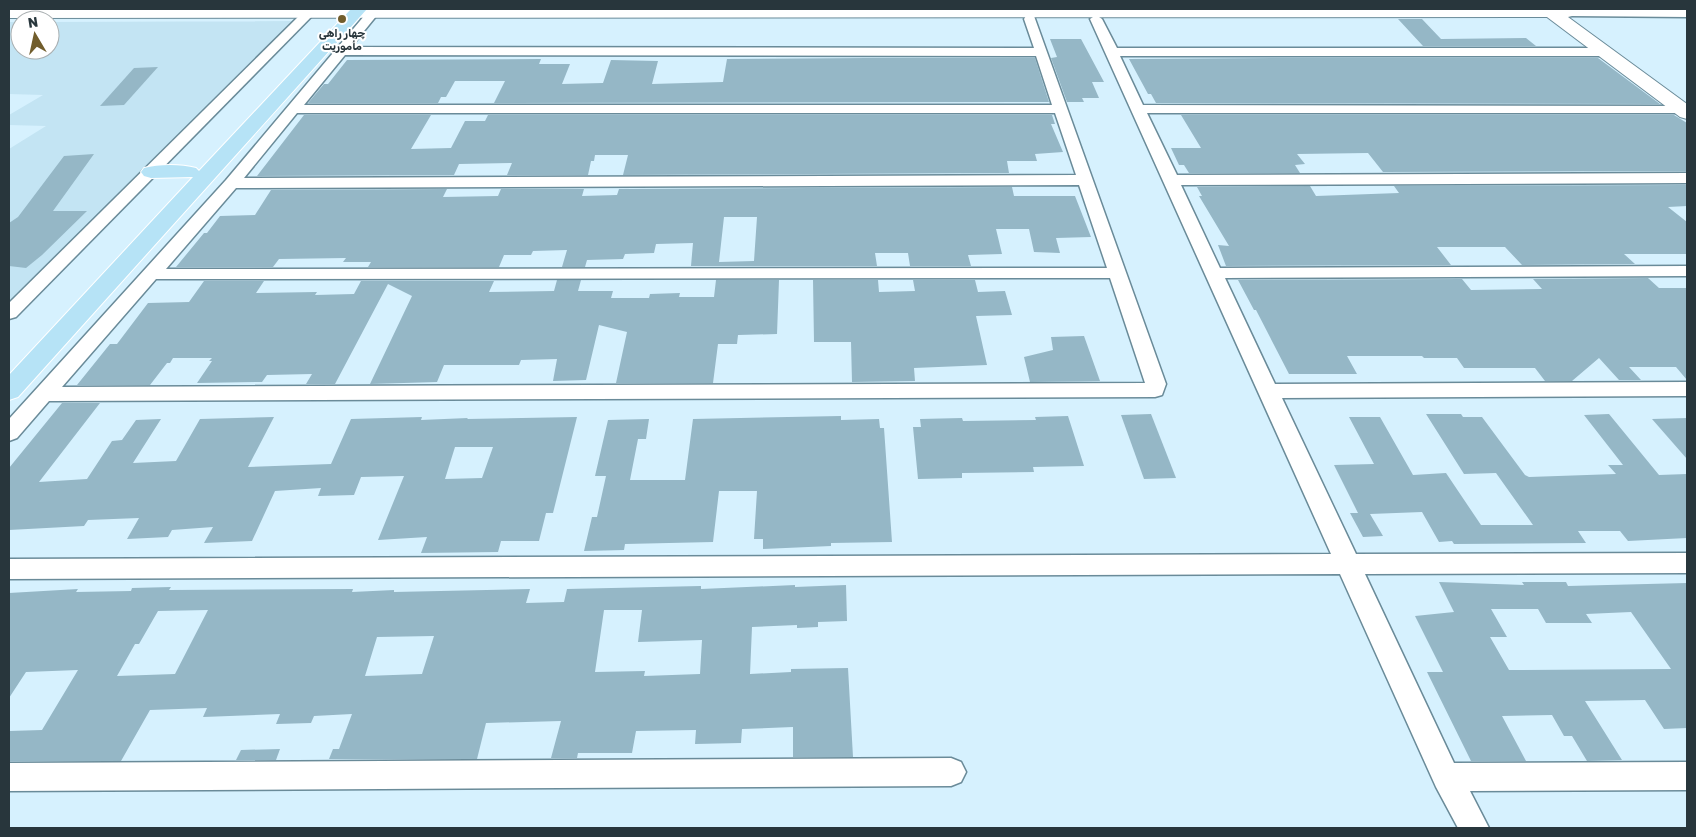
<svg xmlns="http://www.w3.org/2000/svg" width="1696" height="837" font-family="Rubik,'Noto Sans Arabic',sans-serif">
	<rect width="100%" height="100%" fill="#d6f1fe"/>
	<path fill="#c3e4f3" d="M302 21 122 201 9 313V149L46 126 9 125V115L43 95 9 94V22H20V50H50V22Z"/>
	<g fill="#95b7c6" fill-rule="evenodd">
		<path d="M1398 19H1422L1441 39 1526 38 1536 46H1423Z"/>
		<path d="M1050 39H1081L1104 82H1092L1099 98H1082L1084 102H1067L1051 58 1057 57Z"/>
		<path d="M867 58H1035L1049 102 494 103 505 81H455L446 97H441L438 103H308L324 84H328L347 60 541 59 539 64H570L562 84 603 83 611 60 658 61 652 84 723 82 727 59Z"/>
		<path d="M1278 58H1598L1660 104 1156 103 1151 94H1148L1129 59Z"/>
		<path d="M158 67 124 105 100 106 134 68Z"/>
		<path d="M304 115H431L411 149 451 148 465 121H485L488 115H1052L1055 124H1051L1063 152 1035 154 1037 161H1007L1009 173 623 175 628 155H595L594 161H591L588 175H507L512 163 459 164 454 175 257 176Z"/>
		<path d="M1181 115H1674L1687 123V171L1383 172 1368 153 1297 154 1305 164 1295 165 1300 173H1189L1184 165H1179L1171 148H1201Z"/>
		<path d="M94 154 53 211H87L42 255 26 268 9 266V223L18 217 64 156Z"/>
		<path d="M1687 185V206L1668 207 1687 222V254H1624L1635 264 1522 265 1505 247H1437L1451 265 1226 266 1218 245 1229 246 1199 196H1202L1197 187 1310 186 1316 196 1399 193 1394 186Z"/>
		<path d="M1012 187 1014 196H1075L1091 237 1056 238 1060 253 1034 252 1029 229H996L1002 254 968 255 971 266H910L908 253H875L877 266H691L693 243 656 244 654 253 625 254 623 259 587 260 585 267H562L567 250 533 251 531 255H504L499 267H368L371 262H343L346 258 279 259 273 267H176L204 233H207L220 216 255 215 271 190 447 189 443 197 498 196 501 189H584L582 196 617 195 619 189ZM724 217H757L754 261 719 262Z"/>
		<path d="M1648 278 1659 288H1687V380L1676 367H1629L1641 380H1619L1599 358 1572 381H1545L1535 368H1464L1457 358H1424L1422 356H1347L1357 374H1289L1256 310H1254L1238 280 1462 279 1471 290 1542 289 1533 279Z"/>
		<path d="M557 280H581L578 291H613L611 298H649L650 294 680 293 679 297H714L716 280H779L777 334 738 335 737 344H718L713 383H616L627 332 599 325 586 380 553 381 557 359 521 360 519 365H444L437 382 370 384 412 296 388 284 335 384H306L312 374 267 375 262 382 197 383 212 361H209L212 358H173L170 363H167L150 385H77L110 344H117L148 303 189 302 204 281H264L256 293 317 292 315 295 354 294 361 281H494L489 292 554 291Z"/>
		<path d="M813 280H878L879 292 915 291 913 280H975L978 292 1005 291 1012 315 976 316 987 365 914 368 915 381 852 382 851 342H814Z"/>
		<path d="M1084 336 1100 381 1030 382 1024 357 1053 350 1051 337Z"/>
		<path d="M62 403H100L39 482 87 479 112 441 122 440 136 420 161 419 133 463 176 461 200 419 274 417 248 467 331 464 351 419 422 417 421 420 468 418 467 419 577 417 553 513H546L539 541H501L498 552 421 553 427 537 378 540 404 476 361 477 354 495 318 496 321 488 275 491 252 541 204 543 213 527 172 530 168 537 127 539 139 518 88 520 84 526 9 530V468ZM455 447H493L482 478 445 479Z"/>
		<path d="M1151 414 1176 478 1144 479 1121 415Z"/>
		<path d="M1426 414H1461L1463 417H1482L1525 475 1529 477 1616 474 1608 465H1623L1584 415 1609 414 1659 475 1687 474V538L1628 541 1620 531H1578L1586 543 1454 544 1452 541 1439 542 1422 512 1370 514 1383 536 1363 537 1350 513H1358L1334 465 1374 464 1349 417H1380L1413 475 1446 473 1481 525H1533L1496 473 1464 474Z"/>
		<path d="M841 416V420L879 419 880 428H884L892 542 831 543V546L763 549V539H754L757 491H719L713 542 625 544 624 550 584 551 592 517H597L606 476H595L608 420 649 419 646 439H638L630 480H685L693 419Z"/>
		<path d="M1068 416 1084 466 1033 467 1034 472 962 473V478L918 479 913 427H921L920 419 962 418 963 421 1036 420 1035 417Z"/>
		<path d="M1687 418V459L1652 419Z"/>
		<path d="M1439 582 1524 585 1522 582H1566L1568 586 1687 583V728L1664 729 1645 700 1585 701 1622 760 1587 761 1572 736H1564L1552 715 1502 716 1526 761H1471L1427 672H1443L1415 616 1454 612ZM1491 609H1538L1546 623H1592L1586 614 1631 612 1671 669 1509 670 1490 637H1507Z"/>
		<path d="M795 585V587L846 585 847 621 818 622V627L797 628V625L752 627 750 674 791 672V669L848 668 853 757H793V727L742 729 741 743 695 744 696 730 636 731 632 753H578L577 758H551L561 721 486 723 477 759H329L333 749H339L352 714 314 716 311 723 276 724 280 714 203 717 207 708 150 710 121 761H9V731L42 730 78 670 26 672 9 698V593L78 589 76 592 131 591 132 588 171 587 169 590 353 589 352 592 394 590V592L530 589 526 603 564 602 567 589 701 586V589ZM208 610 175 674 117 676 135 644H139L158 611ZM604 610H642L638 642 702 640 700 674 644 676 645 671 595 672ZM434 636 422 674 365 676 377 637Z"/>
		<path d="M280 749 276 760H236L241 750Z"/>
	</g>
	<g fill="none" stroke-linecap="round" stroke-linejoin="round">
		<defs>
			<g id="minor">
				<path d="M306 9H319L16 317 9 319V303Z"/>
				<path d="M370 9H382L351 47 1034 48 1024 19 1026 16H1034L1166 384 1162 395 1155 397 49 401 17 438 9 441V419L226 180ZM345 55 1036 56 1052 105H304ZM297 113H1055L1076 175 244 178ZM1079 185 1107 268 166 269 236 188ZM1110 278 1145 383 62 387 156 279Z"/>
				<path d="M1566 9H1687V17L1570 16 1564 12Z"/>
				<path d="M1096 15 1102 19 1117 48H1604L1611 52 1604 56H1120L1143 105 1686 106 1687 110 1681 113H1147L1177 175 1687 173V183L1181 185 1220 268 1687 266V276L1225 278 1275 384 1687 382V396L1282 398 1356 554 1687 553V573L1365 574 1454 763 1687 762V790L1470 791 1489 828H1458L1436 787 1340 574 9 579V559L1331 554 1090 19Z"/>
				<path d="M951 758 961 762 966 772 961 782 951 786 9 791V763Z"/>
			</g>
			<path id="tertiary" d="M9 9H1576L1578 12 1576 15 1568 17 1687 104V119L1680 117 1547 17 9 18Z"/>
			<path id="trunk" d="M351 9H367L18 397 9 400V375L193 177 151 178 144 176 141 172 144 168C159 164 181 164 196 168L199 171Z"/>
		</defs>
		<use href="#minor" stroke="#6a8b99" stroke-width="3"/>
		<use href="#tertiary" stroke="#6a8b99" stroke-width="2"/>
		<use href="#trunk" stroke="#fff" stroke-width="2"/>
		<use href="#minor" fill="#fff" fill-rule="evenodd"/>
		<use href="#tertiary" fill="#fff" fill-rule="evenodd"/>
		<use href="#trunk" fill="#b6e3f6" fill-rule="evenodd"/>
	</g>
	<circle fill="#715d2c" stroke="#fff" stroke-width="2" cx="342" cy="19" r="5"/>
	<g text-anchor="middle" stroke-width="4" stroke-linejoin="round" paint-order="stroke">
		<g font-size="11" font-weight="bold" fill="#28363c" stroke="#fff">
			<text x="342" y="37">چهار راهی<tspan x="342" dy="13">مأموریت</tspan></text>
		</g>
	</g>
	<rect width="1696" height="837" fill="none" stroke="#28363c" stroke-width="20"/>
	<g transform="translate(35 35) rotate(351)"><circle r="24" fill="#ffffff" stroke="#a9afb1"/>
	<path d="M0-4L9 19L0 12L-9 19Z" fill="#715d2c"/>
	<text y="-8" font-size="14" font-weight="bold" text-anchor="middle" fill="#28363c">N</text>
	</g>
</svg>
